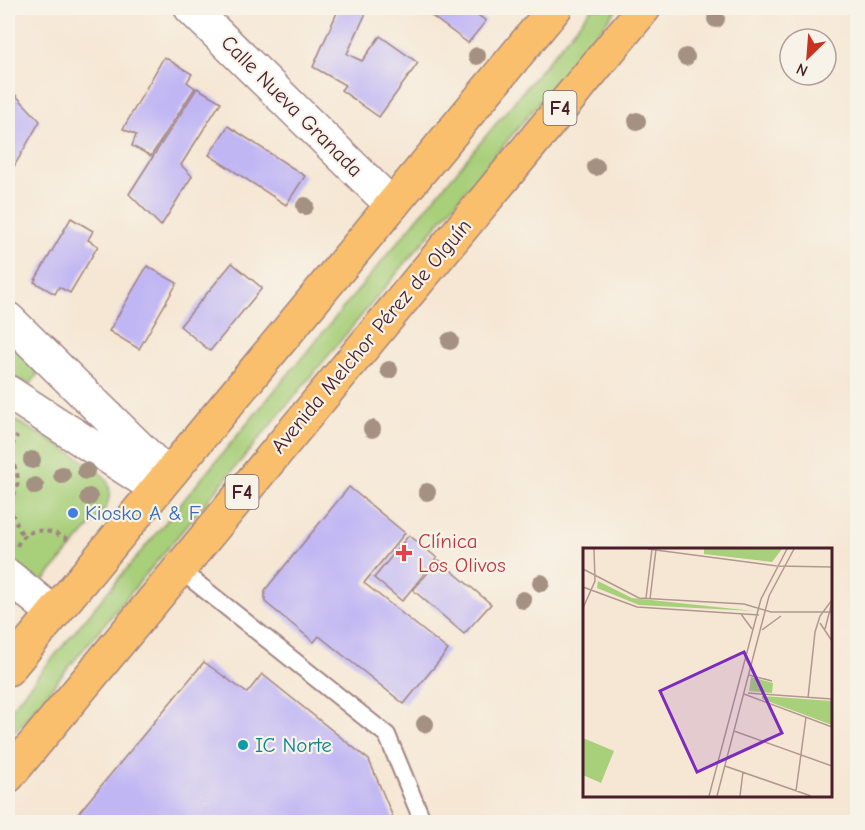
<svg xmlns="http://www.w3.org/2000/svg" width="865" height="830" font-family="'Comic Neue',sans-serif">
	<rect width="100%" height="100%" fill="#f7f3e8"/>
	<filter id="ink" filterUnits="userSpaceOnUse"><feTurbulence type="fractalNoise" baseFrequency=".0167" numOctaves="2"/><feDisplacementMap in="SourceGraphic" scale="12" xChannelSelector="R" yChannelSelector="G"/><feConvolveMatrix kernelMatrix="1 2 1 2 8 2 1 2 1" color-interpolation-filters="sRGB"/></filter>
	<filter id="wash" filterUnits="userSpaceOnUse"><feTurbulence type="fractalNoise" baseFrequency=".008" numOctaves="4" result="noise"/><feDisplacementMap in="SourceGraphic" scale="24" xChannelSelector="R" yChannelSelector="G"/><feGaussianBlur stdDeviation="1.35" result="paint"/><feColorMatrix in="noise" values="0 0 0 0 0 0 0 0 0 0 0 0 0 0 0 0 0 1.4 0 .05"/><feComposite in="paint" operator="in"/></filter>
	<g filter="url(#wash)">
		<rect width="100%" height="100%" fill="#f6e7d4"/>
		<g fill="#a8cf7a" stroke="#797752" stroke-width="1.5">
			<path d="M592 8H618L8 740V712Z"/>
			<path d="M8 339 35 366 37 375 30 385 8 375Z"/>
			<path d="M8 416C27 428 99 465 107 481 112 490 109 499 106 508L39 586 8 561Z"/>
		</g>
		<g id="blocks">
			<g fill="#c0b6f4">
				<path d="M339 8H354L366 13 347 54 362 61 380 36 418 63 379 117 341 90 345 85 313 67Z"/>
				<path d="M421 8H468L486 21 468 43Z"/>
				<path d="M164 57 192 74 187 82 195 88 151 156 132 146 136 135 123 129Z"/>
				<path d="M8 87 40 121 8 177Z"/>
				<path d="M197 88 221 102 181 165 192 176 161 226 129 194Z"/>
				<path d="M228 126 305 176 286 205 209 155Z"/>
				<path d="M71 218 93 231 88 240 98 246 70 293 59 287 55 294 34 282Z"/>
				<path d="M232 263 262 288 210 351 180 326Z"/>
				<path d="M147 266 177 283 139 349 109 331Z"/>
				<path d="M349 487 405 533 364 583 448 650 404 704 319 636 314 642 265 602V590Z"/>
				<path d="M409 535 437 558 402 601 374 578Z"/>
				<path d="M439 560 491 604 464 634 413 590Z"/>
				<path d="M204 662 247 693 262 674 369 760 395 822H71Z"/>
			</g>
		</g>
	</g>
	<g filter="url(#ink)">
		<use href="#blocks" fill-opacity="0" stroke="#a08380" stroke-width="1.5"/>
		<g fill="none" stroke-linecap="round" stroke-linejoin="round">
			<defs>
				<path id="service" d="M179 569 387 735 423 822"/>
				<g id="minor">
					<path d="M191 8 392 205"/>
					<path d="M8 319 167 475"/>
					<path d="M8 392 156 488"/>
					<path d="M8 576 54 613"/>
				</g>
				<g id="trunk">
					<path d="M8 669 555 8"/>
					<path d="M8 776 644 8"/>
				</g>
			</defs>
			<use href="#service" stroke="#a08380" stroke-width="20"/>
			<use href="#minor" stroke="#a08380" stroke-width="36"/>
			<use href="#trunk" stroke="#a08380" stroke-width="36"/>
			<g stroke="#a08380" stroke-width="4" stroke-dasharray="4.5 4.5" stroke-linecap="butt">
				<path d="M8 454 17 436"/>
				<path d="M8 458C21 471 21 489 8 501"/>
				<path d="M8 505 22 535"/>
				<path d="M17 546C27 522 54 531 71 541"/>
			</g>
			<use href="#service" stroke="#fff" stroke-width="16"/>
			<use href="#minor" stroke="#fff" stroke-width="33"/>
			<use href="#trunk" stroke="#f9bf6c" stroke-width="33"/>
		</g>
		<g fill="#a59182">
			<circle cx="716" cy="19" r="9"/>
			<circle cx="477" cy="56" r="9"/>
			<circle cx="686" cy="57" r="9"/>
			<circle cx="637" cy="121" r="9"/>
			<circle cx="596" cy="167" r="9"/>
			<circle cx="305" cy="206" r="9"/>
			<circle cx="450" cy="341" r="9"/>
			<circle cx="389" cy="370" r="9"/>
			<circle cx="372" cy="429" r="9"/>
			<circle cx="32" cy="460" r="9"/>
			<circle cx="86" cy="471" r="9"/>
			<circle cx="62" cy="475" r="9"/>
			<circle cx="35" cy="486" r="9"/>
			<circle cx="427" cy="492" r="9"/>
			<circle cx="89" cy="497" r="9"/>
			<circle cx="541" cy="583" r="9"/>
			<circle cx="523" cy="600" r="9"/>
			<circle cx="425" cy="724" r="9"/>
		</g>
	</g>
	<circle fill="#3f7fe0" stroke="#f7f3e8" stroke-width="2" cx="73" cy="513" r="6"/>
	<path fill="#e0444e" stroke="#f7f3e8" stroke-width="2" d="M401 544h6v6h6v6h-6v6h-6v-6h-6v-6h6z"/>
	<circle fill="#0f9aa8" stroke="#f7f3e8" stroke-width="2" cx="243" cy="745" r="6"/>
	<g text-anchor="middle" stroke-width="4.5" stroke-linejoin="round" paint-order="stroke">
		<g fill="#f7f3e8" stroke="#7e5f64" stroke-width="1.5">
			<rect x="543.5" y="91" width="33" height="34" rx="4.5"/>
			<rect x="225.5" y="475" width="33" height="34" rx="4.5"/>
		</g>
		<g font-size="20" font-weight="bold" fill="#4a1f2b">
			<text x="560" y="115">F4</text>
			<text x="242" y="499">F4</text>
		</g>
		<g font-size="21" fill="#4a1f2b" stroke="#f7f3e8">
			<text transform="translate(292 106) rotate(45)" y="7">Calle Nueva Granada</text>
			<text transform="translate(371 336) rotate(-50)" y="7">Avenida Melchor Pérez de Olguín</text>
		</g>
		<g font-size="21" fill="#366cbe" stroke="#f7f3e8" text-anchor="start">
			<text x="85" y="520">Kiosko A &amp; F</text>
		</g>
		<g font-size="21" fill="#be3a42" stroke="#f7f3e8" text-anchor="start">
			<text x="418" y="548">Clínica<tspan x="418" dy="24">Los Olivos</tspan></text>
		</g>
		<g font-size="21" fill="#0d838f" stroke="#f7f3e8" text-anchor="start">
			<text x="255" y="752">IC Norte</text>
		</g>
	</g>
	<g transform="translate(583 548)">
		<rect width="249" height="249" fill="#f6e7d4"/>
		<path d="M121 1H199L189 14 121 6ZM15 33 49 50 171 63 56 57 14 40ZM168 129 190 135 189 145 166 143ZM179 148 249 153V177L179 151ZM0 190 31 203 18 235 0 227Z" fill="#a8cf7a"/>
		<path fill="none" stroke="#b19790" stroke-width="1.5" d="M65 1 194 18 249 19M0 21 56 50 161 56 188 64H249M0 39 54 59 176 67M63 50 69 1M67 51 73 1M0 60 12 33 11 1M158 66 169 81M237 75 249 93M242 81 249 54M179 82 198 68M166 127 189 133M165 145 249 151M161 146 249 179M225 150 232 84 237 68 249 52M151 183 249 218M142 218 228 248M213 243 223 169M126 248 178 51 204 1M134 248 186 48 211 1M157 248 160 224"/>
		<path fill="#7b2cbf" fill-opacity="0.15" stroke="#7b2cbf" stroke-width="3" d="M161 104 199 185 114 224 77 143Z"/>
		<rect width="249" height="249" fill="none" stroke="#4a1f2b" stroke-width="3"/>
	</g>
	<rect width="865" height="830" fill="none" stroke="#f7f3e8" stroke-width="30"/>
	<g transform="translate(808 57) rotate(205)"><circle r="28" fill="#f7f3e8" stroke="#b29e9c" stroke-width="1.5"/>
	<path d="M0-4.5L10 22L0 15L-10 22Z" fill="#c8321e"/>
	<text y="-9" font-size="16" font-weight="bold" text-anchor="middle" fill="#4a1f2b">N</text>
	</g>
</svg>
